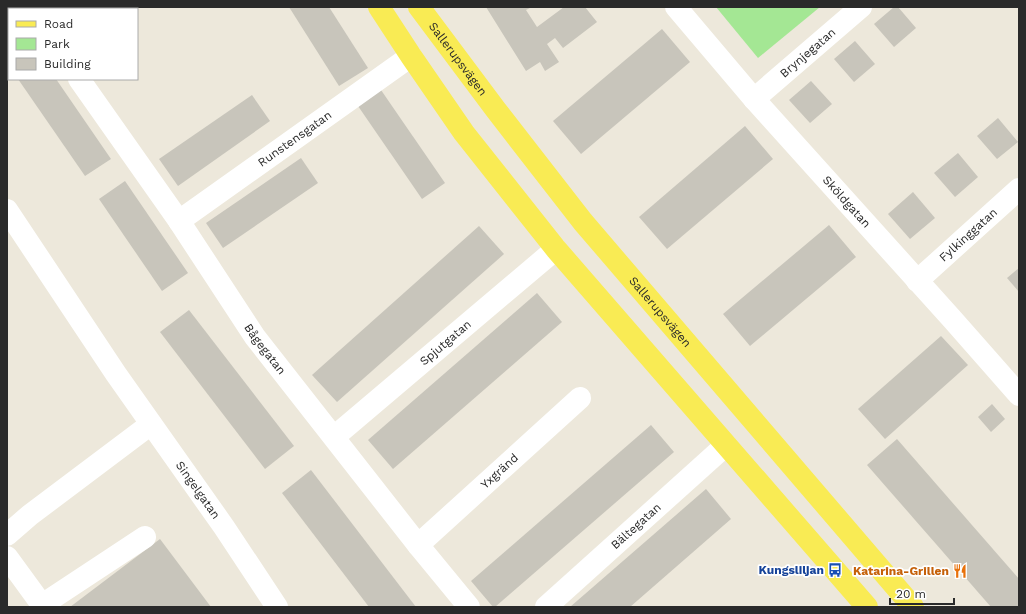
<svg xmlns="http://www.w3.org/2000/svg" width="1026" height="614" font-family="'Work Sans',sans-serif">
	<rect width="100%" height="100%" fill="#ede8db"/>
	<path fill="#a4e794" d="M716 7H820L758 58Z"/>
	<g fill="#c8c5bb">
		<path d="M58 7H97L94 9H59Z"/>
		<path d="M289 7H329L368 68 339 86Z"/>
		<path d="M486 7H529L530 8 526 10 537 27 564 7H585L597 22 563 48 555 38 547 44 559 62 545 71 540 62 526 71Z"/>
		<path d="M894 7H898L916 28 894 47 874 24Z"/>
		<path d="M9 11V66L7 63V12Z"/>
		<path d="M662 29 690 62 581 154 553 121Z"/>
		<path d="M855 41 875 64 854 82 834 59Z"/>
		<path d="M18 79H56L111 159 85 176Z"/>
		<path d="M811 81 832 104 810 123 789 100Z"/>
		<path d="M381 90 445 183 422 199 358 106Z"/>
		<path d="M252 95 270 121 178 186 159 159Z"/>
		<path d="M998 118 1018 142 997 159 977 136Z"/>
		<path d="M745 126 773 159 667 249 639 217Z"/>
		<path d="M958 153 978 177 955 197 934 173Z"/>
		<path d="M301 158 318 183 223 248 206 223Z"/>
		<path d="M125 181 188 273 162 291 99 199Z"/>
		<path d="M913 192 935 218 910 239 888 214Z"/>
		<path d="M829 225 856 257 750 346 723 314Z"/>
		<path d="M479 226 504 254 337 402 312 375Z"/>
		<path d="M1019 268V292L1007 278Z"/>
		<path d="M537 293 562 322 393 469 368 440Z"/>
		<path d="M189 310 294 446 265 469 160 332Z"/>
		<path d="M941 336 968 365 885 439 858 409Z"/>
		<path d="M992 404 1005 419 991 432 978 417Z"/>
		<path d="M651 425 674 452 495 607H493L471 581Z"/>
		<path d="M897 439 1019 579V607H991L867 465Z"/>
		<path d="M311 470 416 607H369L282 493Z"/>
		<path d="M706 489 731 519 630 607H570Z"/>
		<path d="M160 539 211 607H70Z"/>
	</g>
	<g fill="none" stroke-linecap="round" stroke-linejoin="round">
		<g stroke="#fff" stroke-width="22">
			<path d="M27 7 29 9"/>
			<path id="s1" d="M676 7 754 99 953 320 1019 395"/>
			<path id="s2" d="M79 79 179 221 255 337 418 545 469 607"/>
			<path id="s3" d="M754 99 861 7"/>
			<path id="s4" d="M7 210 116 374 224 527 277 607"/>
			<path id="s5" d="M179 221 411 56"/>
			<path id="s6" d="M917 281 1019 189"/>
			<path id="s7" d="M334 437 556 249"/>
			<path d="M7 535 30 515 151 424"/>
			<path id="s8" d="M418 545 580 398"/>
			<path d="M7 557 42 605 145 537"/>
			<path id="s9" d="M546 607 726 445"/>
		</g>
		<g stroke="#f9eb54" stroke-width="22">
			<path d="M379 7 411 56 464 133 556 249 867 607"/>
			<path id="s10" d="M419 7 496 110 583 222 913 607"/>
		</g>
	</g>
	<defs>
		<symbol id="bus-bare" viewBox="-9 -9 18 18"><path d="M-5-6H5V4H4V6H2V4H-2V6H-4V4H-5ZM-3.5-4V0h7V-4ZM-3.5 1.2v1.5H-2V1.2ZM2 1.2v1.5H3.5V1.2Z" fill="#1a4fb4" stroke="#fff" stroke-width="2.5" paint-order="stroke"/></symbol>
		<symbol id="restaurant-bare" viewBox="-9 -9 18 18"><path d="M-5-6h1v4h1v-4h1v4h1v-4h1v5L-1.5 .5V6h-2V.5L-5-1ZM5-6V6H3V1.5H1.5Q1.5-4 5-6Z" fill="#e8710a" stroke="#fff" stroke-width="2.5" paint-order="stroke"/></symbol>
	</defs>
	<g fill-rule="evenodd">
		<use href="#bus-bare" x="825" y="560" width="20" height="20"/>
		<use href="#restaurant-bare" x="950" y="561" width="20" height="20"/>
	</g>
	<g text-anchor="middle" stroke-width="3.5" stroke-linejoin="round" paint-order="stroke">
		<g font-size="12" fill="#2a2a2a" stroke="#fff">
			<text dy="4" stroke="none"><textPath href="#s3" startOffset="71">Brynjegatan</textPath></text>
			<text dy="4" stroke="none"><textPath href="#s10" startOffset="65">Sallerupsvägen</textPath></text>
			<text dy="4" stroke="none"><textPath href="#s5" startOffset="142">Runstensgatan</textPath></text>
			<text dy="4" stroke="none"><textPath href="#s1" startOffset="259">Sköldgatan</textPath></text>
			<text dy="4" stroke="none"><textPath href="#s6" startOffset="69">Fylkinggatan</textPath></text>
			<text dy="4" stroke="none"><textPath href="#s10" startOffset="389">Sallerupsvägen</textPath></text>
			<text dy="4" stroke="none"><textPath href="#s7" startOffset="146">Spjutgatan</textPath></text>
			<text dy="4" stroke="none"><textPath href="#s2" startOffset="328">Bågegatan</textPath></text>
			<text dy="4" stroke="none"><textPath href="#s8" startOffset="110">Yxgränd</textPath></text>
			<text dy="4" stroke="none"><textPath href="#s4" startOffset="339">Singelgatan</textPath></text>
			<text dy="4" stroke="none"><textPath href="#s9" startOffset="121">Bältegatan</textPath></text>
		</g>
		<g font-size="12" font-weight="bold" fill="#164399" stroke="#fff" text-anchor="end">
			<text x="824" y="574">Kungsliljan</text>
		</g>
		<g font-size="12" font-weight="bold" fill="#c56008" stroke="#fff" text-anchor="end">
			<text x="949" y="575">Katarina-Grillen</text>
		</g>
	</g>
	<rect width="1026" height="614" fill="none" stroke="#2a2a2a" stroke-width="16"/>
	<rect x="8" y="8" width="130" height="72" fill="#ffffff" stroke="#aaaaaa"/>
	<rect x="16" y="21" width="20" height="6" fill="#f9eb54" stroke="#aaaaaa"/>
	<text x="44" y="28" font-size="12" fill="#2a2a2a">Road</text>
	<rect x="16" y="38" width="20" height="12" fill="#a4e794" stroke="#aaaaaa"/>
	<text x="44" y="48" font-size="12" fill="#2a2a2a">Park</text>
	<rect x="16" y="58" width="20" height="12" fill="#c8c5bb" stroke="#aaaaaa"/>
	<text x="44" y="68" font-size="12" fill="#2a2a2a">Building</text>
	<path d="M890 598v6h64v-6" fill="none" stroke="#2a2a2a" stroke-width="2"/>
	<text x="896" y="598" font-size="12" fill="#2a2a2a" stroke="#ffffff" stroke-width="3" paint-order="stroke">20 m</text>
</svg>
